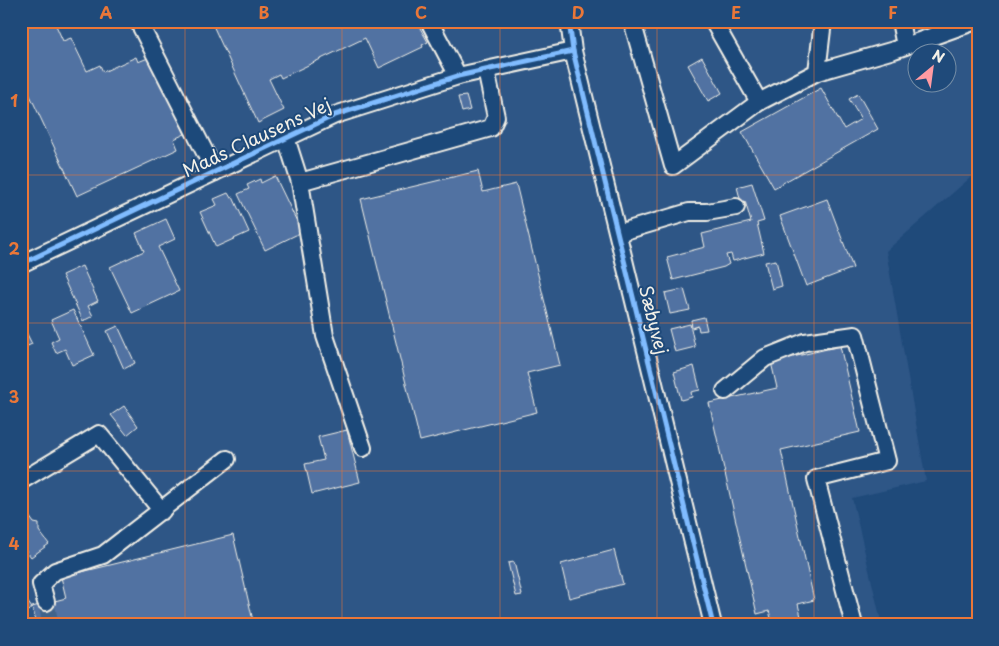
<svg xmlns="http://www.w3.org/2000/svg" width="999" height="646" font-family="'Playpen Sans',sans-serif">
	<rect width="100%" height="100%" fill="#1f4a7a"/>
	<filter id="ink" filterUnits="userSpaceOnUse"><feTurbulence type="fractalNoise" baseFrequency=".02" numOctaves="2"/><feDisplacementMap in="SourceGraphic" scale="10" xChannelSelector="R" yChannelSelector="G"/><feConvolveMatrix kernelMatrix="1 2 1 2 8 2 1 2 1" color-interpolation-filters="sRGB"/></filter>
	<g filter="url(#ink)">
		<path fill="#2e5686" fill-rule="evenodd" d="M21 21H978V171L886 251 926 481 852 498 882 625H21ZM916 52H946V82H916Z"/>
		<g fill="#5172a2" stroke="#f4f1e8">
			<path d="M21 21H54L63 41 71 38 87 71 100 65 103 72 136 57 138 62 148 58 150 62 152 61 185 134 174 139 178 149 77 196 21 76Z"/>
			<path d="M211 21H416L428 42 422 45 423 47 379 68 365 38 281 78 279 74 269 79 284 110 258 123Z"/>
			<path d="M771 21H797V26Z"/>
			<path d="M702 57 722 93 708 101 688 65Z"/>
			<path d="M821 88 844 129 861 119 849 99 858 94 878 129 774 188 742 132Z"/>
			<path d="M466 96 470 110 462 112 458 97Z"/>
			<path d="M478 171 483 192 516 184 560 365 527 373 537 412 420 441 361 199Z"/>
			<path d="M275 176 302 232 265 250 238 194 249 189 247 185 260 179 261 183Z"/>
			<path d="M752 183 764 221 757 223 764 253 733 261 731 254 726 255 729 264 724 267 673 280 667 257 705 247 702 234 751 222 745 201 741 202 737 187Z"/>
			<path d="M228 193 231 198 233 197 249 232 216 247 200 212 217 205 214 199Z"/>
			<path d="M827 199 853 268 806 286 780 216Z"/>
			<path d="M166 219 175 239 158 247 179 291 132 313 110 267 144 251 136 233Z"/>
			<path d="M776 260 782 286 772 289 765 262Z"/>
			<path d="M82 266 98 301 88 306 93 316 83 321 62 275Z"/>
			<path d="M684 289 690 310 670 314 665 293Z"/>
			<path d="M73 310 94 355 72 365 65 349 56 353 51 342 59 338 51 320Z"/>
			<path d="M704 317 707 330 699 331 698 326 692 328 691 320Z"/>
			<path d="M21 322 32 344 21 349Z"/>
			<path d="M690 324 695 347 675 352 669 329Z"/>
			<path d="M118 326 135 363 124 369 107 331Z"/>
			<path d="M840 346 860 432 781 450 814 600 798 604 803 625H773L769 611 757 614 709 403 777 388 771 362Z"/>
			<path d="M694 366 700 390 691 392 692 397 681 400 674 372Z"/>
			<path d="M124 406 138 426 127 435 111 415Z"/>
			<path d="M347 430 360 482 312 494 305 464 324 460 318 437Z"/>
			<path d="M24 509 34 523 39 524V531L49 544 31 557 21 544V511Z"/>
			<path d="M233 535 254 625H37L32 607 66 598 61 577Z"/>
			<path d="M614 550 623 584 569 598 561 564Z"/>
			<path d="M514 562 522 595 516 596 508 563Z"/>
			<path d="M21 593 32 608 21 616Z"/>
			<path d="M504 620 505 625H485Z"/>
		</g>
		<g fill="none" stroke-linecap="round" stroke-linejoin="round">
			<path stroke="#3f638a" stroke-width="16" stroke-dasharray="16 8" stroke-linecap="butt" d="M46 602 51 625"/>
			<defs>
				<g id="minor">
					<path d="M138 21 215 172"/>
					<path d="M429 21 458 76"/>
					<path d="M569 21 573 51 713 625"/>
					<path d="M632 21 673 166 759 102"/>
					<path d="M713 21 759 102 817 72 894 50 976 21"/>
					<path d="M900 21 905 46"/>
					<path d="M817 72 823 21"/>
					<path d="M286 138 300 182 491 128 496 117 486 70"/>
					<path d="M300 182 325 336 363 448"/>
					<path d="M618 233 689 212H707L736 207"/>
					<path d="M21 264 335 115 458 76 573 51"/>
					<path d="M725 391 765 358 805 342 855 335 887 461 816 479 854 625"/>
					<path d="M21 481 99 434 162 511"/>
					<path d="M46 602 41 584 55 571 103 555 227 459"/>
				</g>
			</defs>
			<use href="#minor" stroke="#f4f1e8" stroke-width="20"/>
			<use href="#minor" stroke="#1f4a7a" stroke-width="16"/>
			<defs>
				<g id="cycleway">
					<path d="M569 21 573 51 713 625"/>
					<path d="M21 264 335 115 458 76 573 51"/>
				</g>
			</defs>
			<use href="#cycleway" stroke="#1f4a7a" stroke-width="8"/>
			<use href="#cycleway" stroke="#80bcff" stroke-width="5"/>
		</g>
	</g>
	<path fill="none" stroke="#ea7738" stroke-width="1" stroke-opacity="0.55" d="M185 21V625M342 21V625M500 21V625M657 21V625M814 21V625M21 175H978M21 323H978M21 471H978"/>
	<g text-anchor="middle" stroke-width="4" stroke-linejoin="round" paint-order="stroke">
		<g font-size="18" fill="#f4f1e8" stroke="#1f4a7a">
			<text transform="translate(257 138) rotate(-25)" y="6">Mads Clausens Vej</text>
			<text transform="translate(653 320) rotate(76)" y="6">Sæbyvej</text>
		</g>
	</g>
	<rect width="999" height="646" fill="none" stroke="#1f4a7a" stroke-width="55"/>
	<g transform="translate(932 68) rotate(29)"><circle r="24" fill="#1f4a7a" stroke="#748da6"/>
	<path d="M0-4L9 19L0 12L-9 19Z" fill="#ff9aa2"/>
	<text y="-8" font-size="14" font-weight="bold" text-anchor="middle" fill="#f4f1e8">N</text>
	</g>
	<rect x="28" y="28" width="944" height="590" fill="none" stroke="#ea7738" stroke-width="2"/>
	<g font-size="16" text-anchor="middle" font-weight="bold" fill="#ea7738">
		<text x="106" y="19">A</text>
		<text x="264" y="19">B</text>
		<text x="421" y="19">C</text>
		<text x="578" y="19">D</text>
		<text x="736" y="19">E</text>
		<text x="893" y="19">F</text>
		<text x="14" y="107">1</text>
		<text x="14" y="255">2</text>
		<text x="14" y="403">3</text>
		<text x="14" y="550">4</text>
	</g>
</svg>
